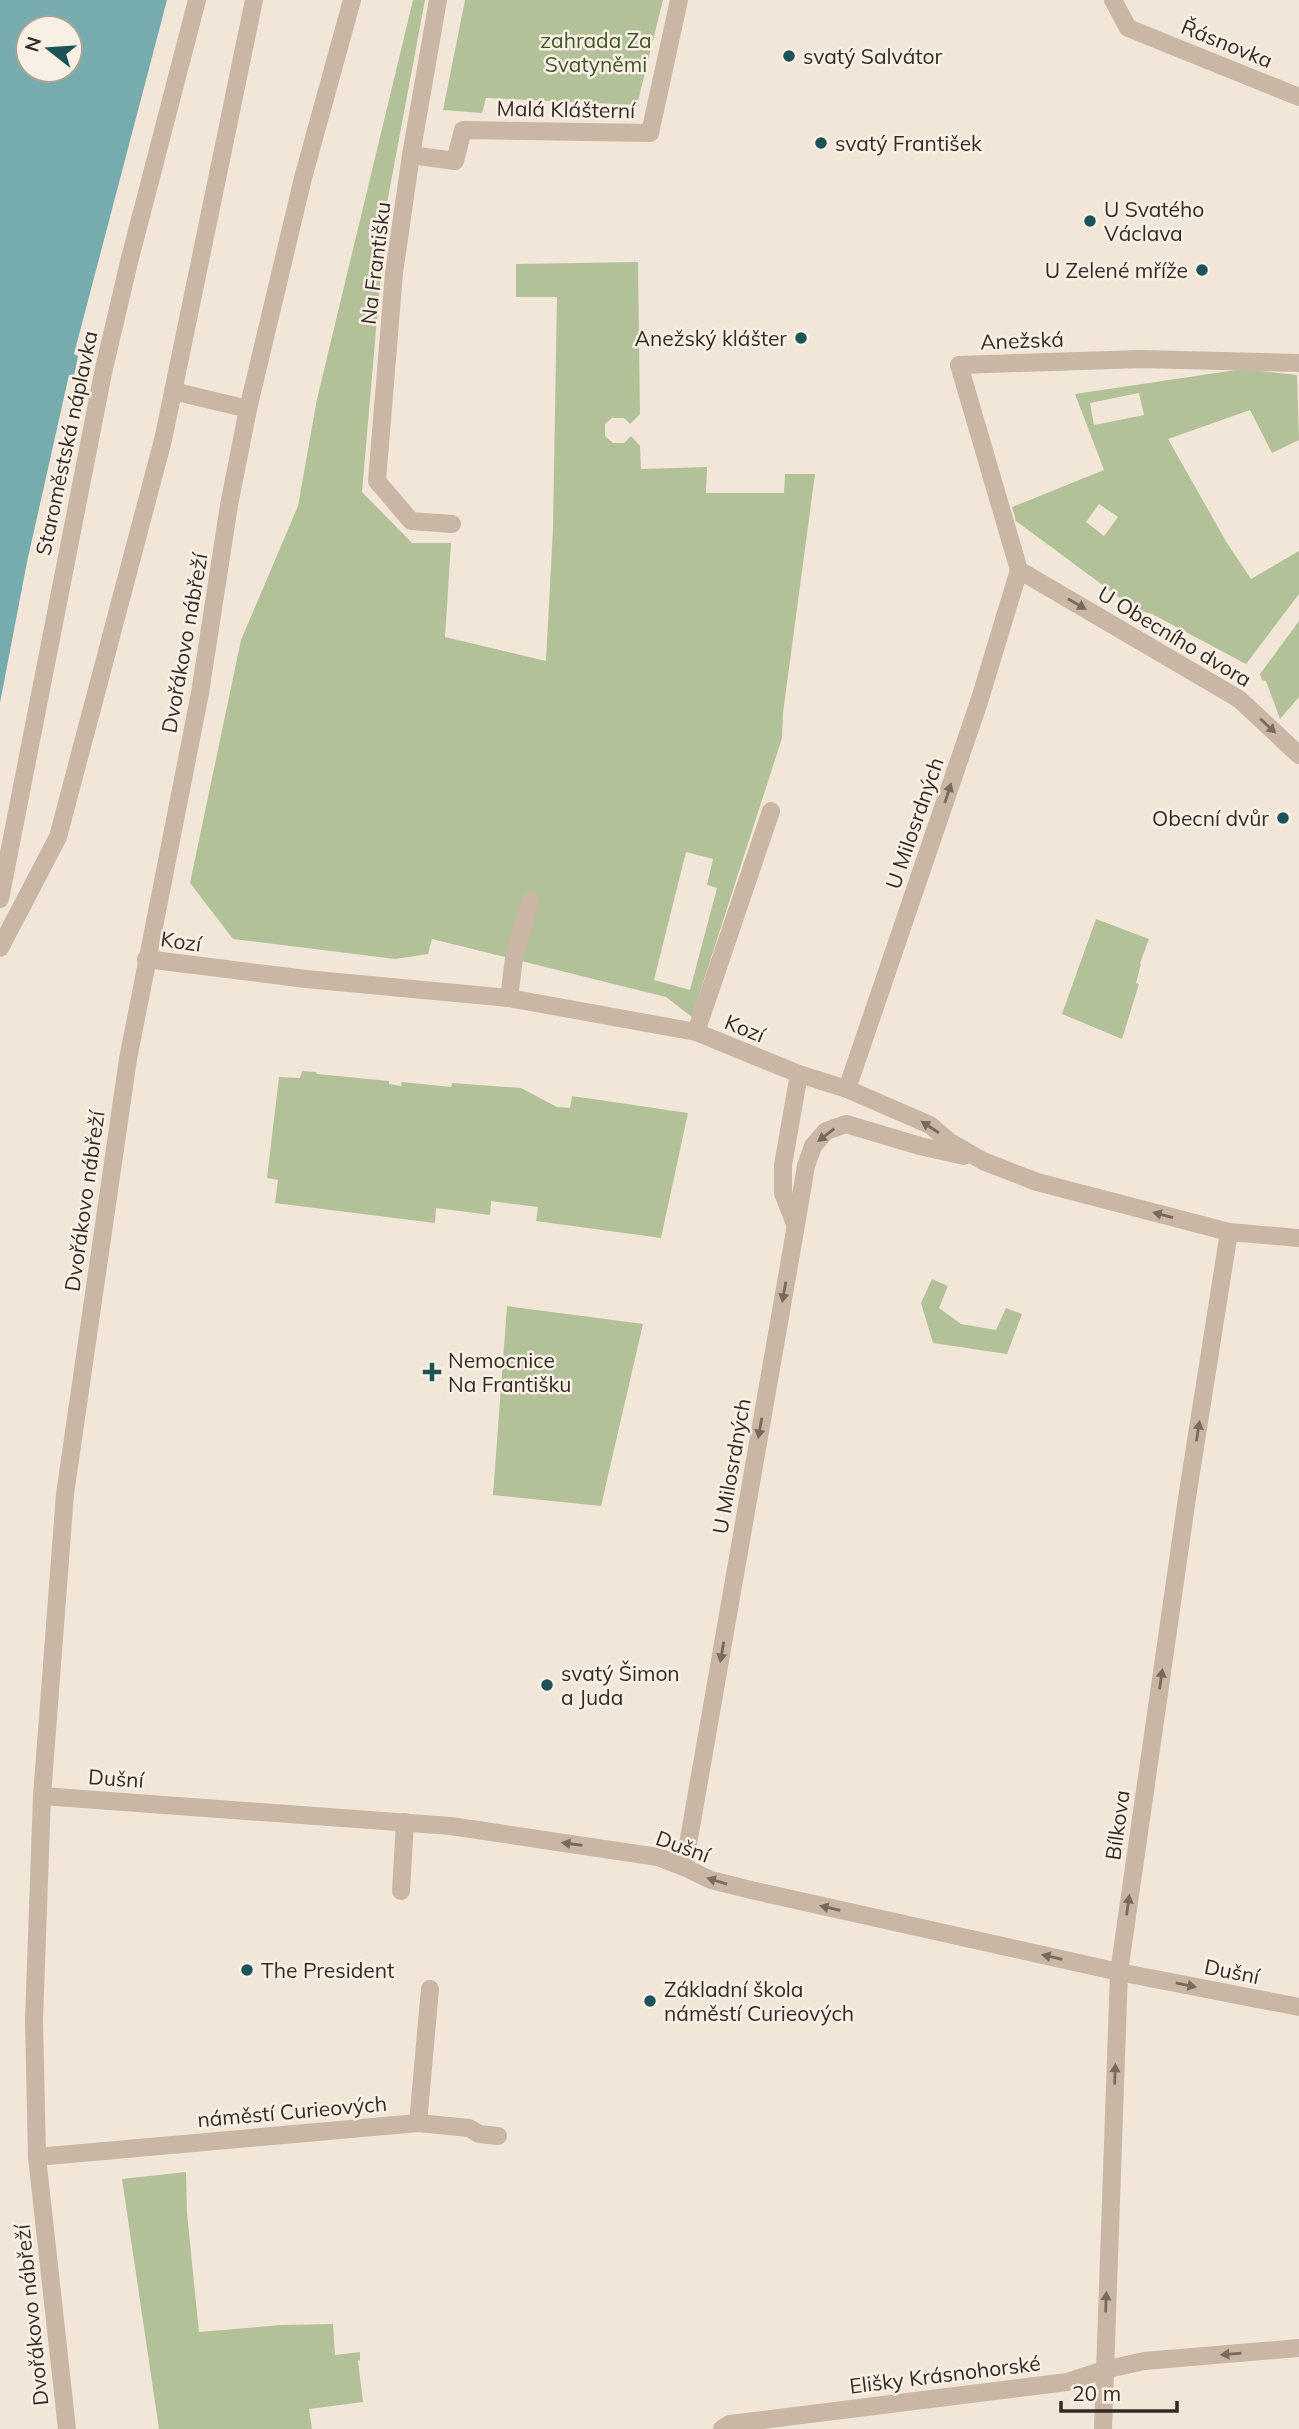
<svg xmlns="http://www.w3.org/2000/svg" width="1299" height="2429" font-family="Mulish,sans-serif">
	<rect width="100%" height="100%" fill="#f2e6d8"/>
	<g fill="#b3c198" fill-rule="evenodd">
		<path d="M413,0H425L387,203L362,492L412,543H451L445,637L546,661L553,528L557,297H516V264L638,262L640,414L630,424L624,418H612L605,424V436L613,443H624L631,436L640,446L641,469L707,467L706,493H784L785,474H815L783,713L782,738L692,1017L666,997L432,939L428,954L395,959L233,939L190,883L241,640L298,506L317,399ZM686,852L713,859L707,885L717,888L690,990L654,980Z"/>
		<polygon points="465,0 663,0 637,105 486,98 482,113 443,110"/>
		<path d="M1243,369L1297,375L1299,440L1272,453L1250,410L1168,439L1227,543L1251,579L1299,551V594L1246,664L1152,614L1135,609L1016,521L1012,507L1104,470L1075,394ZM1139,393L1144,415L1094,425L1090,403ZM1099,504L1118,517L1104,536L1086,522Z"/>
		<polygon points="1299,621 1299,697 1280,719 1266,681 1262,680 1260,674"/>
		<polygon points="1096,919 1149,939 1140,963 1141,964 1136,983 1139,984 1122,1039 1062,1014"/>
		<polygon points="302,1071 316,1072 317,1074 389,1081 389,1084 401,1086 402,1082 451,1087 452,1083 521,1088 557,1107 570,1108 572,1096 688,1113 661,1238 536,1221 538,1207 491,1201 490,1215 436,1208 435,1223 275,1203 278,1180 267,1178 279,1077 300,1078"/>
		<polygon points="932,1279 948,1286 939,1308 961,1324 996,1330 1006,1308 1022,1314 1007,1354 933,1343 921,1303"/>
		<polygon points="507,1306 643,1324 601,1506 493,1495"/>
		<polygon points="186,2172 187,2213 199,2332 281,2325 333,2324 335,2355 360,2352 360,2360 358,2361 363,2402 309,2409 312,2429 159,2429 122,2179"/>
	</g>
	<path fill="#77acaf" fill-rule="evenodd" d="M0,0H167L74,354L78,356L74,376L69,375L27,562L0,703ZM28,28H70V70H28Z"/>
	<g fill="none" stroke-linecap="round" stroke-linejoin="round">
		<g stroke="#cab6a4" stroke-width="18">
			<polyline points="438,0 411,155 394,273 377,481 411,521 452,524"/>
			<polyline points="1113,0 1128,28 1299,97"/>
			<polyline points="411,155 455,161 463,130 650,133 679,0"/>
			<polyline points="173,391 248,409"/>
			<polyline points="1019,570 959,365 1141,359 1299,363"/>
			<polyline points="1019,570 1239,699 1299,755"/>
			<polyline points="0,899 103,373 129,262 197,0"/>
			<polyline points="0,948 58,837 163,440 254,0"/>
			<polyline points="146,959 306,979 509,998 696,1032 799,1074 847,1089 930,1125 950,1142 983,1161 1037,1182 1229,1232 1299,1238"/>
			<polyline points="509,998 514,958 530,901"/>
			<polyline points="696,1032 771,811"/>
			<polyline points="847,1089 979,702 1019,570"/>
			<polyline points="795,1224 783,1193 783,1165 799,1074"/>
			<polyline points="42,1796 451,1826 658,1857 684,1867 711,1880 751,1890 1119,1972 1299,2007"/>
			<polyline points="684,1867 796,1225 806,1166 813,1146 826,1131 846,1124 920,1146 964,1156"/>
			<polyline points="401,1891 405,1822"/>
			<polyline points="418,2123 430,1989"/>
			<polyline points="37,2157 418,2123 469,2128 479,2134 498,2136"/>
			<polyline points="67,2429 37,2157 34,2020 42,1796 65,1494 128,1059 200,693 229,505 248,409 303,178 352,0"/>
			<polyline points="722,2429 730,2424 1067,2382 1104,2370 1144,2361 1299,2348"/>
			<polyline points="1103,2429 1119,1972 1187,1498 1229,1232"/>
		</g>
	</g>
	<defs><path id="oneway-solid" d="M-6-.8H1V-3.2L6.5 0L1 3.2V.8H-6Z" transform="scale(1.75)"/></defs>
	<g fill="#786a5f">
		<use href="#oneway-solid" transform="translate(1077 604) rotate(30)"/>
		<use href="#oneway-solid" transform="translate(1268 726) rotate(43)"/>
		<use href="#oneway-solid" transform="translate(948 793) rotate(-72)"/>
		<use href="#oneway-solid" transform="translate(930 1127) rotate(-147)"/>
		<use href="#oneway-solid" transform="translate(826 1135) rotate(142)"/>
		<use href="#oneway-solid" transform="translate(1163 1215) rotate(-165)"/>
		<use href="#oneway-solid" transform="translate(784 1292) rotate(100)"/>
		<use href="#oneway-solid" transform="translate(760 1428) rotate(100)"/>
		<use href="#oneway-solid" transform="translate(1198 1431) rotate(-81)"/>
		<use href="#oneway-solid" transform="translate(722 1652) rotate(100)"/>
		<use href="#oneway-solid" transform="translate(1161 1679) rotate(-82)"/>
		<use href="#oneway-solid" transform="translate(572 1844) rotate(-172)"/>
		<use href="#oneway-solid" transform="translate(717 1881) rotate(-163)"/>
		<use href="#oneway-solid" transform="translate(1128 1905) rotate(-82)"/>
		<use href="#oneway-solid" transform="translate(830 1908) rotate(-167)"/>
		<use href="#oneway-solid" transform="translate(1052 1957) rotate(-167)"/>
		<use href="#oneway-solid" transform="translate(1186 1985) rotate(11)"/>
		<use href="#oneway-solid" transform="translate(1115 2074) rotate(-88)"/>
		<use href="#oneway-solid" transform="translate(1106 2302) rotate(-88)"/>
		<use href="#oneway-solid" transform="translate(1231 2354) rotate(175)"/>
	</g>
	<g fill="#1b5357" stroke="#f9f0e5" stroke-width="2.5">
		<circle cx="789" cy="56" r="7"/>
		<circle cx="821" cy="143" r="7"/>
		<circle cx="1090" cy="221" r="7"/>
		<circle cx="1202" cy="270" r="7"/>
		<circle cx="801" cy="338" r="7"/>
		<circle cx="1283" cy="818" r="7"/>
		<path d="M428.5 1361.5h7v7h7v7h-7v7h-7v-7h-7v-7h7z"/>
		<circle cx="547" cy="1685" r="7"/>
		<circle cx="247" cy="1970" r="7"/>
		<circle cx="650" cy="2001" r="7"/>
	</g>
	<g text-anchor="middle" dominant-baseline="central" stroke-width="5" stroke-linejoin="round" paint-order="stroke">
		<g font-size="21" fill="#445429" stroke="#f9f0e5">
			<text x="596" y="40">zahrada Za<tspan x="596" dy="24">Svatyněmi</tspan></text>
		</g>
		<g font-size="21" fill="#352b26" stroke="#f9f0e5">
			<text transform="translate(1227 43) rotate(22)">Řásnovka</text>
			<text transform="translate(566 109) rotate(1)">Malá Klášterní</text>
			<text transform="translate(375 263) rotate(-83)">Na Františku</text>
			<text transform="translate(1022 340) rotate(-2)">Anežská</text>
			<text transform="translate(66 443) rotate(-78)">Staroměstská náplavka</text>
			<text transform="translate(1175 636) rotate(31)">U Obecního dvora</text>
			<text transform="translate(184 643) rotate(-80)">Dvořákovo nábřeží</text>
			<text transform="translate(914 823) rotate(-71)">U Milosrdných</text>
			<text transform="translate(181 941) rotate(8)">Kozí</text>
			<text transform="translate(745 1028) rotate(22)">Kozí</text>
			<text transform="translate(84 1201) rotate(-82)">Dvořákovo nábřeží</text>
			<text transform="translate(731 1466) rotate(-80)">U Milosrdných</text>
			<text transform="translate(116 1778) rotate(4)">Dušní</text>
			<text transform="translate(1117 1825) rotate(-82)">Bílkova</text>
			<text transform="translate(683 1846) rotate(20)">Dušní</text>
			<text transform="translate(1232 1971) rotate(11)">Dušní</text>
			<text transform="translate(292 2111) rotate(-5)">náměstí Curieových</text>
			<text transform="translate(31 2315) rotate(-96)">Dvořákovo nábřeží</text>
			<text transform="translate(945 2374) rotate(-7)">Elišky Krásnohorské</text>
		</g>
		<g font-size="21" fill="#352b26" stroke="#f9f0e5" text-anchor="start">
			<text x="803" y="56">svatý Salvátor</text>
			<text x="835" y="143">svatý František</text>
			<text x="1104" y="209">U Svatého<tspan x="1104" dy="24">Václava</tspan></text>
			<text x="1188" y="270" text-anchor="end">U Zelené mříže</text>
			<text x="787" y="338" text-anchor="end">Anežský klášter</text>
			<text x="1269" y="818" text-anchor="end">Obecní dvůr</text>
			<text x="448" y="1360">Nemocnice<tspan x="448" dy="24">Na Františku</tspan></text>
			<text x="561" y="1673">svatý Šimon<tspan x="561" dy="24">a Juda</tspan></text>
			<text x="261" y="1970">The President</text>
			<text x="664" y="1989">Základní škola<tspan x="664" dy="24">náměstí Curieových</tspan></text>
		</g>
	</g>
	<g transform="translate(49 49) rotate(287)"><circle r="33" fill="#f9f0e5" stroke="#aba199" stroke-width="2"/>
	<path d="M0-5L12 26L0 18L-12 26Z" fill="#1b5357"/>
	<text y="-10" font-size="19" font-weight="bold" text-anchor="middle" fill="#352b26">N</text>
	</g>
	<path d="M1061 2401v10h116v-10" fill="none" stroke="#352b26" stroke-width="3.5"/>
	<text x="1072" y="2401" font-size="21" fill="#352b26" stroke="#f9f0e5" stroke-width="5" paint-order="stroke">20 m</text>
</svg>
